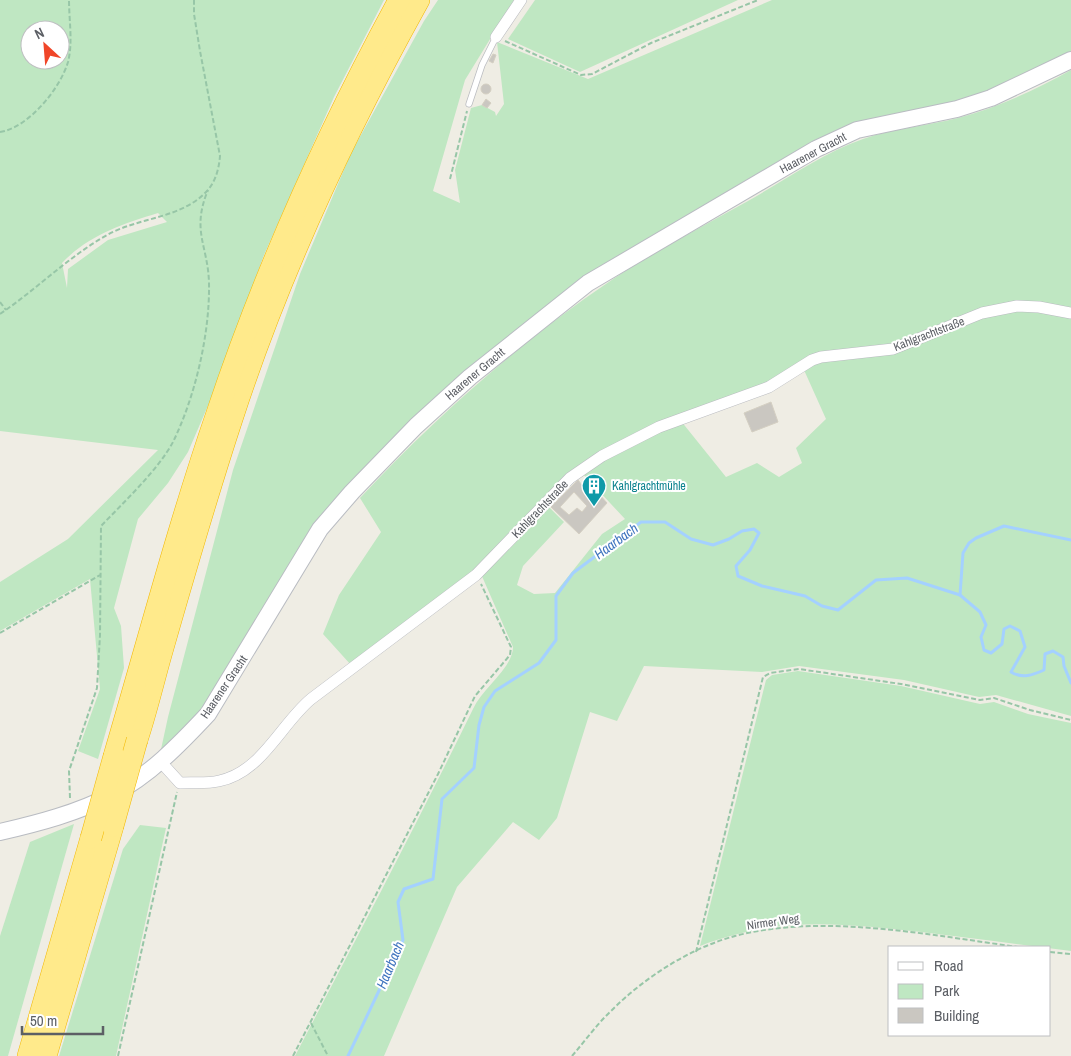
<svg xmlns="http://www.w3.org/2000/svg" width="1071" height="1056" font-family="'Archivo Narrow',sans-serif">
	<rect width="100%" height="100%" fill="#efede4"/>
	<g fill="#bfe7c2" fill-rule="evenodd">
		<path d="M0,0H384L334,97L264,255L210,401L188,452L168,483L138,519L114,608L121,626L124,668L98,759L78,751L100,689L90,579L0,631V582L68,539L158,450L0,431ZM30,30H60V60H30ZM158,213L167,222L108,240L68,269L67,288L62,263C89,235 122,224 158,213Z"/>
		<polygon points="438,0 514,0 465,80 433,191 460,203 455,170 471,108 482,105 495,112 496,116 504,104 497,42 588,79 772,0 1071,0 1071,53 1017,81 955,103 896,114 626,252 378,455 203,710 160,754 168,717 233,470 300,274 351,153 424,21"/>
		<polygon points="535,0 738,0 580,72 508,39"/>
		<path d="M1071,70V309L1016,304L892,346L845,352L600,454L474,572L351,665L323,634L339,595L381,532L360,498C440,412 531,332 630,268C668,244 709,223 748,201C785,180 823,153 863,139C894,128 927,126 958,118C999,107 1035,90 1071,70Z"/>
		<path d="M1017,309L1071,315V716L996,695L979,697L904,680L799,666L762,672L644,666L617,721L590,712L557,818L539,840L513,822L457,887L384,1056H295C355,941 416,826 473,709C482,688 513,668 513,647L481,574L547,505L564,522L523,566L517,585L534,594L555,593L602,534L625,519L582,473L604,458L681,421L726,477L757,463L779,477L802,463L796,448L826,419L804,370C818,360 831,362 847,358C904,342 959,321 1017,309Z"/>
		<path d="M798,671L901,686L980,704L994,702L1028,714L1071,723V951C1023,945 971,938 921,932C838,923 780,916 700,946L766,680L772,675Z"/>
		<polygon points="74,824 8,1056 0,1056 0,936 30,842"/>
		<polygon points="140,825 166,828 116,1056 59,1056 123,849"/>
	</g>
	<g fill="none" stroke-linecap="round" stroke-linejoin="round">
		<g stroke="#a4d1ff" stroke-width="3">
			<polyline points="960,595 963,553 969,543 976,538 1004,526 1071,540"/>
			<path d="M348,1056L403,940L398,902L404,889L433,879L442,799L474,768L479,725L484,707L495,691L539,663L556,640V596L573,573L641,522H665L691,539L713,545L729,539L742,531L754,529L759,533L750,550L736,566L738,576L762,586L805,596L822,606L838,610L876,580L907,578L960,595L980,612L986,625L981,637L984,650L991,653L1002,644L1004,629L1010,626L1020,631L1025,647L1011,672C1022,679 1033,675 1044,670L1045,654L1053,651L1063,657L1064,666L1071,683"/>
		</g>
	</g>
	<g fill="#cac7c1" stroke="#d4cfc2" fill-rule="evenodd">
		<polygon points="493,54 496,55 493,63 489,61"/>
		<circle cx="486" cy="89" r="5"/>
		<polygon points="486,99 491,103 487,108 482,105"/>
		<polygon points="771,402 778,422 752,432 744,413"/>
		<path d="M578,480L586,490L592,486L607,503L579,534L551,507ZM574,492L587,506L582,512L577,508L569,515L560,507Z"/>
	</g>
	<g fill="none" stroke-linecap="round" stroke-linejoin="round">
		<defs>
			<polyline id="lane" points="469,104 482,65 496,37"/>
			<g id="street">
				<polyline points="496,37 521,0"/>
				<path d="M160,761L180,783C192,782 206,784 219,781C262,772 280,725 311,699L476,575L570,478L602,456L659,427L769,387L812,360L821,357L893,349L982,313L1017,306L1039,307L1071,313"/>
			</g>
			<path id="secondary" d="M0,832C39,823 77,813 112,795C149,776 180,744 208,714L320,529L352,492L416,426L470,377L588,283L816,149L857,130L957,109L991,98L1071,60"/>
			<g id="highway">
				<path d="M137,740C147,710 154,679 163,648C185,571 207,495 232,419C279,274 345,133 419,0"/>
				<path d="M114,756C148,641 178,526 217,413C265,270 327,132 399,0"/>
				<polyline points="28,1056 91,838"/>
				<polyline points="46,1056 113,826"/>
			</g>
		</defs>
		<use href="#lane" stroke="#b9bbc0" stroke-width="7"/>
		<use href="#street" stroke="#b9bbc0" stroke-width="12"/>
		<use href="#secondary" stroke="#b9bcc2" stroke-width="18"/>
		<use href="#highway" stroke="#f3b800" stroke-width="22"/>
		<g stroke="#97c6a7" stroke-width="2" stroke-dasharray="5 2.5" stroke-linecap="butt">
			<polyline points="505,41 581,75 592,74 651,43 758,0"/>
			<path d="M0,132C28,128 60,89 68,62C73,43 69,20 69,0"/>
			<polyline points="450,179 467,111"/>
			<polyline points="0,302 6,310"/>
			<path d="M0,314C37,289 68,257 107,235C139,217 181,219 207,191C216,181 219,168 220,156L200,51L194,14V0"/>
			<polyline points="0,633 100,575"/>
			<path d="M70,798L69,771L97,688L100,635L101,526C123,503 158,470 173,442C195,397 210,334 209,283C208,245 191,231 208,190"/>
			<polyline points="696,952 763,677 770,673 799,669 901,684 980,700 994,698 1030,710 1071,720"/>
			<polyline points="1050,952 1071,954"/>
			<polyline points="311,1023 328,1056"/>
			<polyline points="118,1056 177,792"/>
			<polyline points="293,1056 438,774 475,696 510,655 511,647 481,584"/>
			<path d="M572,1056C585,1041 597,1024 612,1010C644,978 690,948 735,936C822,913 929,935 1018,947"/>
		</g>
		<use href="#lane" stroke="#fff" stroke-width="5.5"/>
		<use href="#street" stroke="#fff" stroke-width="11"/>
		<use href="#secondary" stroke="#fff" stroke-width="16"/>
		<use href="#highway" stroke="#ffea8b" stroke-width="21"/>
		<defs>
			<g id="highway-bridge">
				<polyline points="113,826 137,740"/>
				<polyline points="91,838 114,756"/>
			</g>
		</defs>
		<use href="#highway-bridge" stroke="#f3b800" stroke-width="22" stroke-linecap="butt"/>
		<use href="#highway-bridge" stroke="#ffea8b" stroke-width="21"/>
	</g>
	<defs>
		<symbol id="building-pin" viewBox="-11 -11 22 30"><path d="M0 17L-7.5 6A9.5 9.5 0 1 1 7.5 6Z" fill="#0f9aa8" stroke="#fff"/><path d="M-4-6H4V6H1V3H-1V6H-4ZM-2.5-4.3h1.7v1.8h-1.7ZM.8-4.3h1.7v1.8H.8ZM-2.5-1h1.7V.8h-1.7ZM.8-1h1.7V.8H.8Z" fill="#fff"/></symbol>
	</defs>
	<g fill-rule="evenodd">
		<use href="#building-pin" x="580" y="472" width="28" height="38"/>
	</g>
	<g text-anchor="middle" dominant-baseline="central" stroke-width="4" stroke-linejoin="round" paint-order="stroke">
		<g font-size="12" fill="#5c5f65" stroke="#fff">
			<text transform="translate(813 153) rotate(-28)">Haarener Gracht</text>
			<text transform="translate(929 334) rotate(-21)">Kahlgrachtstraße</text>
			<text transform="translate(475 374) rotate(-40)">Haarener Gracht</text>
			<text transform="translate(540 509) rotate(-46)">Kahlgrachtstraße</text>
			<text transform="translate(224 687) rotate(-56)">Haarener Gracht</text>
			<text transform="translate(773 922) rotate(-8)">Nirmer Weg</text>
		</g>
		<g font-size="12" fill="#0d838f" stroke="#fff" text-anchor="start">
			<text x="612" y="486">Kahlgrachtmühle</text>
		</g>
		<g font-size="14" font-style="italic" fill="#3f74bf" stroke="#fff">
			<text transform="translate(616 541) rotate(-36)">Haarbach</text>
			<text transform="translate(390 965) rotate(-67)">Haarbach</text>
		</g>
	</g>
	<rect x="888" y="946" width="162" height="90" fill="#ffffff" stroke="#bebfc1"/>
	<rect x="898" y="962" width="25" height="8" fill="#ffffff" stroke="#bebfc1"/>
	<text x="934" y="971" font-size="15" fill="#5c5f65">Road</text>
	<rect x="898" y="984" width="25" height="15" fill="#bfe7c2" stroke="#bebfc1"/>
	<text x="934" y="996" font-size="15" fill="#5c5f65">Park</text>
	<rect x="898" y="1008" width="25" height="15" fill="#cac7c1" stroke="#bebfc1"/>
	<text x="934" y="1021" font-size="15" fill="#5c5f65">Building</text>
	<g transform="translate(45 45) rotate(334)"><circle r="24" fill="#ffffff" stroke="#bebfc1"/>
	<path d="M0-4L9 19L0 12L-9 19Z" fill="#f04629"/>
	<text y="-8" font-size="14" font-weight="bold" text-anchor="middle" fill="#5c5f65">N</text>
	</g>
	<path d="M22 1026v8h81v-8" fill="none" stroke="#5c5f65" stroke-width="2.5"/>
	<text x="30" y="1026" font-size="15" fill="#5c5f65" stroke="#ffffff" stroke-width="4" paint-order="stroke">50 m</text>
</svg>
